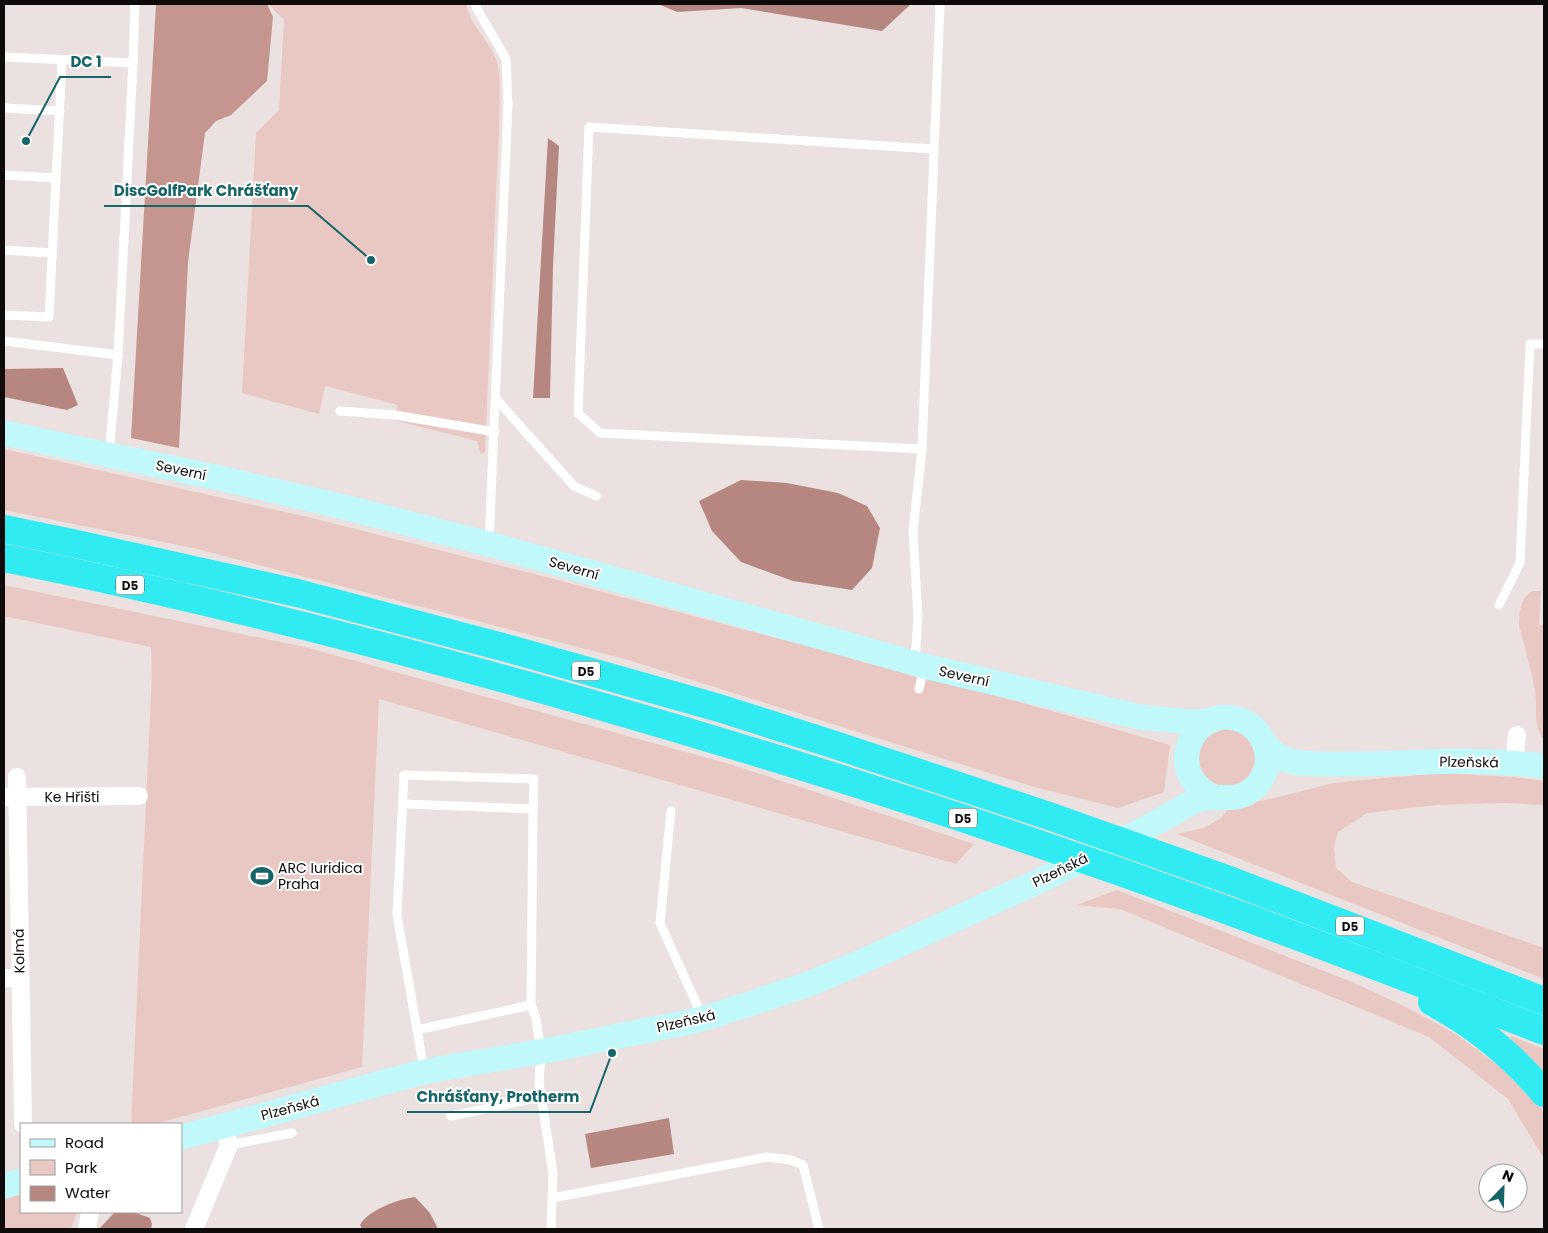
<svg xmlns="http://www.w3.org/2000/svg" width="1548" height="1233" font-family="Poppins,sans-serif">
	<rect width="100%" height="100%" fill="#ebe1e0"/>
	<g fill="#e9c8c3">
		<path d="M268,4H466C471,27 488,39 496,59C501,72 499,88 500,102L485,452L481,454L477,441L393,420L398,405L325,386L319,414L242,393L256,133L279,110L284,20Z"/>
		<polygon points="4,449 312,518 546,577 1045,709 1170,745 1164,792 1118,808 1034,787 628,660 193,548 4,510"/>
		<polygon points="4,585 305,647 733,765 974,844 956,864 379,699 362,1067 155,1124 131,1124 152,674 151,647 4,616"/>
		<path d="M1533,591H1541L1539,625H1544V740C1532,726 1538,708 1535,691C1531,669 1525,647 1519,626C1519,614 1520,596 1533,591Z"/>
		<polygon points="1222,728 1240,731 1252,743 1257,759 1246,782 1222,789 1201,775 1197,750 1207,735"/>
		<polygon points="1437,773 1514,777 1544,781 1544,805 1503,803 1436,805 1367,813 1338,832 1334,847 1336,868 1352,882 1544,948 1544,979 1177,834 1204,828 1221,818 1230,807 1279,797 1333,783"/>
		<polygon points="1117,890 1352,982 1406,1007 1457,1035 1499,1066 1541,1108 1544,1112 1544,1159 1508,1099 1429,1037 1120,909 1077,905"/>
		<polygon points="1511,1036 1544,1049 1544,1075 1509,1040"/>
		<polygon points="21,1194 21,1212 77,1212 71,1229 4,1229 4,1200"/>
	</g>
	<polygon fill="#c5968f" points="156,4 267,4 273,17 267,81 231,115 216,121 205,133 188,262 179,448 131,438"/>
	<g fill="#b58780">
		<polygon points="658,4 911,4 882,31 741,8 677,12"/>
		<polygon points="548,138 559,146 553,266 550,398 533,398"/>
		<polygon points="63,368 78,405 67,410 4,397 4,369"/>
		<polygon points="741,480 787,483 838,493 867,506 880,528 872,568 852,590 793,581 741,562 712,531 699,501"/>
		<polygon points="669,1118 674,1154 591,1168 585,1134"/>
		<path d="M415,1197L430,1213L438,1229H362L360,1225C368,1210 399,1199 415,1197Z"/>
		<polygon points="115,1212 133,1212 150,1218 152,1224 151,1229 99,1229"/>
	</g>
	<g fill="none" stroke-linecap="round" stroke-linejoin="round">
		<g stroke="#fff" stroke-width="9">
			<polyline points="476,4 476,7 506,59 508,103 489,543"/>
			<polyline points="4,57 133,63 118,355 109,454"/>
			<polyline points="133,63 135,4"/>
			<polyline points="4,108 60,111"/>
			<polyline points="4,175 56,178"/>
			<polyline points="4,250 52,253"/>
			<polyline points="4,315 49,317 62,60"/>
			<polyline points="4,341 118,355"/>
			<polyline points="496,399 574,486 596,496"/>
			<polyline points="340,411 395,415 495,432"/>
			<polyline points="922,449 600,433 578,413 589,127 933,149"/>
			<polyline points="1499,605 1520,563 1530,344 1544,344"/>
			<polyline points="915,661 918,617 913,532 922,449 940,4"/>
			<polyline points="919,689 924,667"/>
			<polyline points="403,804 533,809 531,1005 536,1019 541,1052 539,1083 553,1173 551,1229"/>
			<polyline points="671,811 660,923 702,1016"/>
			<polyline points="417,1030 531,1005"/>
			<polyline points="424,1070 397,915 404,775 534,779 533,809"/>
			<polyline points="451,1116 541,1097"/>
			<polyline points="229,1145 292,1133"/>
			<polyline points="552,1198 767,1157 791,1160 803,1165 819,1229"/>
		</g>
		<g stroke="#fff" stroke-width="18">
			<polyline points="1514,763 1517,735"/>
			<polyline points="17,777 23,1124"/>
			<polyline points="4,797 139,796"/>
			<polyline points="4,978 20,978"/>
			<polyline points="87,1229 90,1212"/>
			<polyline points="194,1229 229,1145 224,1126"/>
		</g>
		<g stroke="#c1f9fb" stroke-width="25">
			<polyline points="4,433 224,479 344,507 489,544 924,666 1140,717 1191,722 1211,721"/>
			<path d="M1266,745C1272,752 1278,758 1287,760C1304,765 1323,764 1341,764C1370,764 1400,763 1429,762C1467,760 1506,762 1544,766"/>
			<path d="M181,1137C236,1123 291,1108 345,1093C372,1086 398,1078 424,1072C462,1064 500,1059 538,1052C572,1046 605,1039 638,1032C660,1028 683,1024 705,1018C720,1014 735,1008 750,1004C771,996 793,990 814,982C881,955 947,922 1013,893C1062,871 1111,846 1159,821C1171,815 1182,807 1195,801C1215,792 1234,805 1253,789C1278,768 1268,728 1238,719C1188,705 1163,779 1217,798"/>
			<polyline points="4,1186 21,1181"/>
		</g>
		<g stroke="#30ecf2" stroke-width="28">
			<polyline points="4,529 72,543 297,593 510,649 719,708 832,744 1049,816 1232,881 1544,1001"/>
			<path d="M4,558C200,597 394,647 586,702C799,763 1010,831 1218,907C1328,947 1436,989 1544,1031"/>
			<path d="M1432,1002C1475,1025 1513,1056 1544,1093"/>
		</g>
	</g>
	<defs>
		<symbol id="stadium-bare" viewBox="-9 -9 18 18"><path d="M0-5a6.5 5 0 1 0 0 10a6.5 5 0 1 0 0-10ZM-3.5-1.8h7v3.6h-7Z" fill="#156467" stroke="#fff" stroke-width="2.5" paint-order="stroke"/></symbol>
	</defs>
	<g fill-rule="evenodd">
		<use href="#stadium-bare" x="246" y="860" width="32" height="32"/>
	</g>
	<g text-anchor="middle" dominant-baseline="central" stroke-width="4" stroke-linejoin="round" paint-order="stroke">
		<g fill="#fff" stroke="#565454" stroke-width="1">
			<rect x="116" y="575.5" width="28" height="19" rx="4"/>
			<rect x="572" y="661.5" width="28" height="19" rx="4"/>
			<rect x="949" y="808.5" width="28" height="19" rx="4"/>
			<rect x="1336" y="916.5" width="28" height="19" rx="4"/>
		</g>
		<g font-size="12" font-weight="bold" fill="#0e0b0a">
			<text x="130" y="585">D5</text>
			<text x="586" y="671">D5</text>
			<text x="963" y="818">D5</text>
			<text x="1350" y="926">D5</text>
		</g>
		<g font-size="14" fill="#0e0b0a" stroke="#fff">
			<text transform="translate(181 470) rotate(12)">Severní</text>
			<text transform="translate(574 568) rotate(16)">Severní</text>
			<text transform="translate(964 676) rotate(13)">Severní</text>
			<text transform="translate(1469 762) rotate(1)">Plzeňská</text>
			<text x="72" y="797">Ke Hřišti</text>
			<text transform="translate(1060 870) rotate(-26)">Plzeňská</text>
			<text transform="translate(19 951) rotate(-91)">Kolmá</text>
			<text transform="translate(686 1021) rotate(-13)">Plzeňská</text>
			<text transform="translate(290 1108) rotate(-15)">Plzeňská</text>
		</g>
		<g font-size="14" fill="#0e0b0a" stroke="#fff" text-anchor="start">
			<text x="278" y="868">ARC Iuridica<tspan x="278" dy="16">Praha</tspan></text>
		</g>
	</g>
	<path fill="none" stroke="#156467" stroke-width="2" d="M26 141L60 77H111M371 260L308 206H104M612 1053L590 1112H407"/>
	<g fill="#156467" stroke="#fff" stroke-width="2">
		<circle cx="26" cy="141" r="5"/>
		<circle cx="371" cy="260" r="5"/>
		<circle cx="612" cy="1053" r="5"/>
	</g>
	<g font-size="15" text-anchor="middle" font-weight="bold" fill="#156467" stroke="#fff" stroke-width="4" stroke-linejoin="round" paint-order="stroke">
		<text x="86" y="67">DC 1</text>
		<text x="206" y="196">DiscGolfPark Chrášťany</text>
		<text x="498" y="1102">Chrášťany, Protherm</text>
	</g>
	<rect width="1548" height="1233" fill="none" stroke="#0e0b0a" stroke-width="10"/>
	<rect x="20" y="1123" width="162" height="90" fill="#ffffff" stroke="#9f9d9d"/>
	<rect x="30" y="1139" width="25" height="8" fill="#c1f9fb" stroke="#9f9d9d"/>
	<text x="65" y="1148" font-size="15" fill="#0e0b0a">Road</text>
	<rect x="30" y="1160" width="25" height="15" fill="#e9c8c3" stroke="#9f9d9d"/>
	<text x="65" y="1173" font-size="15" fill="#0e0b0a">Park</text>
	<rect x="30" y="1186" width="25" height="15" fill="#b58780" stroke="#9f9d9d"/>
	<text x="65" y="1198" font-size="15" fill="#0e0b0a">Water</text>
	<g transform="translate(1503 1188) rotate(23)"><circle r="24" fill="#ffffff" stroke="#9f9d9d"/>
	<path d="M0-4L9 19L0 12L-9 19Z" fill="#156467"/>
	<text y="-8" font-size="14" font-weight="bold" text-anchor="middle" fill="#0e0b0a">N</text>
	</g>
</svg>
